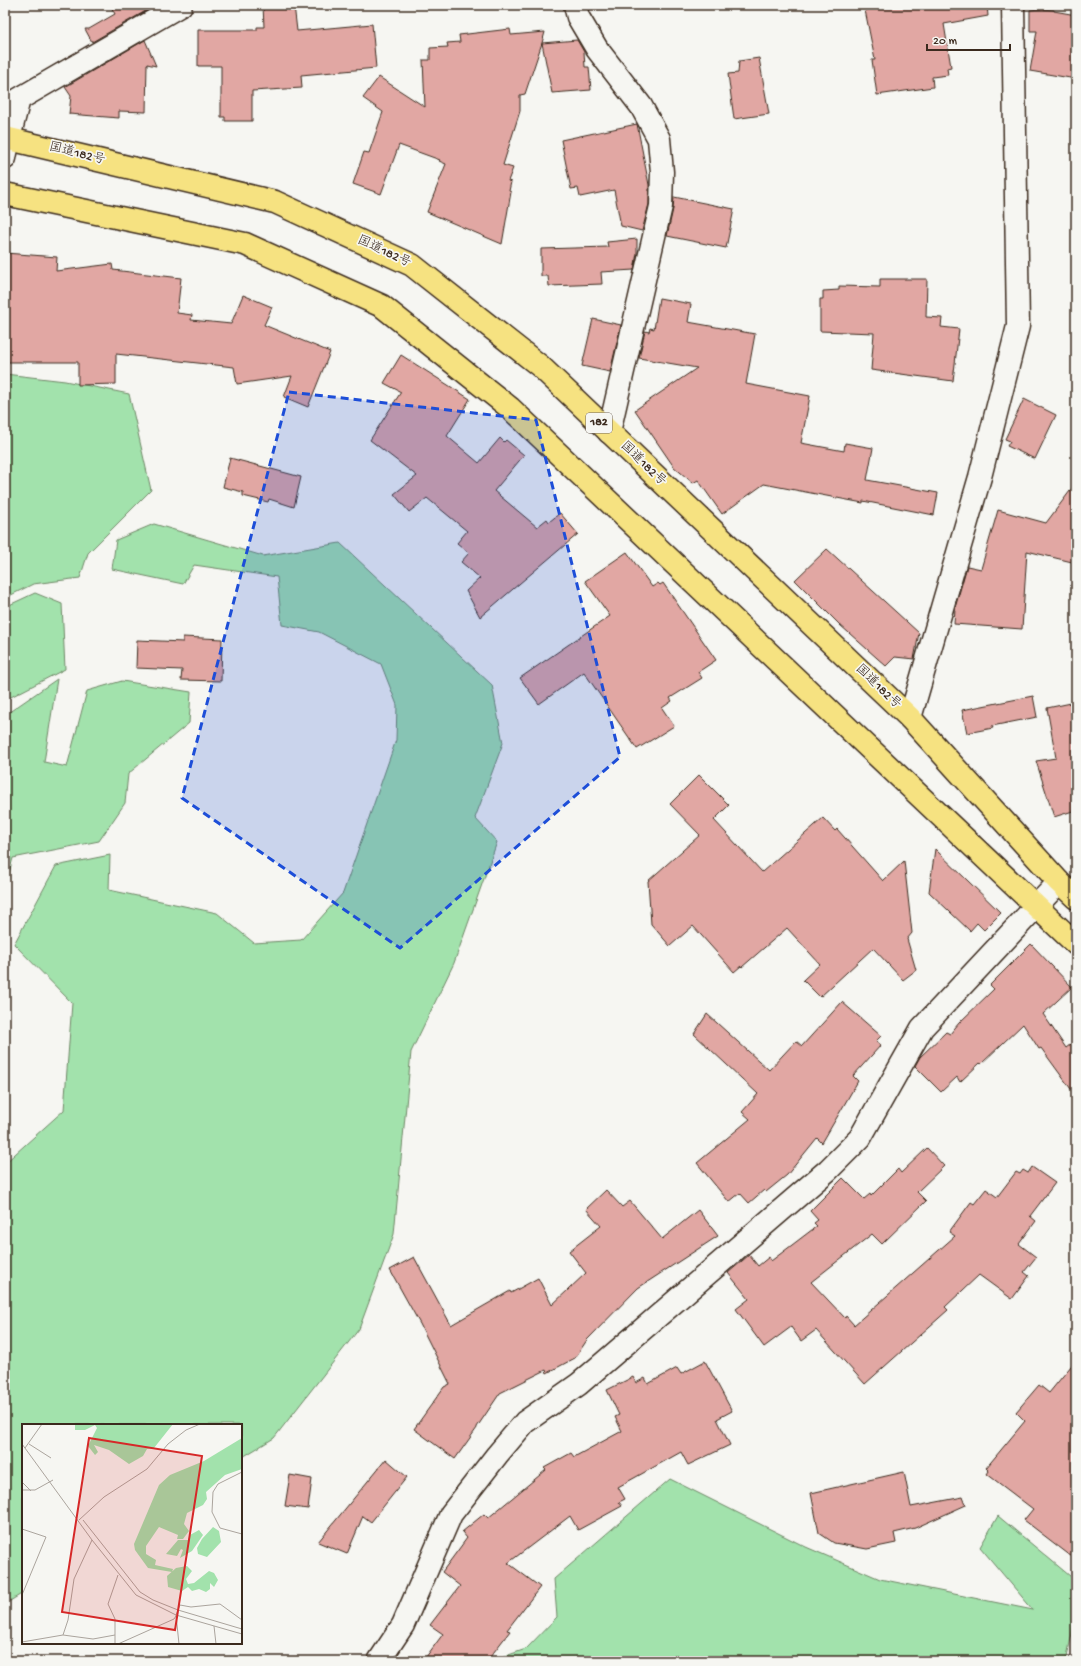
<svg xmlns="http://www.w3.org/2000/svg" width="1081" height="1666" font-family="'Gochi Hand','Klee One',sans-serif">
	<rect width="100%" height="100%" fill="#f6f6f2"/>
	<filter id="ink" filterUnits="userSpaceOnUse"><feTurbulence type="fractalNoise" baseFrequency=".025" numOctaves="2"/><feDisplacementMap in="SourceGraphic" scale="8" xChannelSelector="R" yChannelSelector="G"/><feConvolveMatrix kernelMatrix="1 2 1 2 8 2 1 2 1" color-interpolation-filters="sRGB"/></filter>
	<g filter="url(#ink)">
		<g fill="#a2e2ac" stroke="#6e8665">
			<polygon points="5,374 65,381 129,394 151,490 88,553 80,578 33,584 5,598"/>
			<polygon points="154,524 263,556 340,543 492,685 503,743 475,818 497,842 454,963 411,1052 394,1234 359,1329 274,1438 241,1458 241,1425 23,1425 23,1593 5,1604 5,1163 64,1110 72,1003 14,944 56,866 110,855 109,890 217,913 254,943 301,940 343,893 396,740 397,705 381,664 319,632 282,625 277,577 194,565 183,584 112,569 116,540"/>
			<polygon points="35,593 62,604 65,669 5,700 5,607"/>
			<polygon points="57,679 44,762 67,767 87,691 122,681 191,692 189,723 128,774 125,803 99,841 13,858 5,888 5,715"/>
			<polygon points="670,1479 806,1547 880,1579 1033,1610 980,1547 998,1516 1076,1581 1076,1615 1066,1661 491,1661 526,1649 557,1617 554,1579"/>
		</g>
		<g fill="#e1a7a3" stroke="#3b2a1e">
			<polygon points="110,5 156,5 92,42 85,29 89,29 115,14"/>
			<polygon points="263,5 294,5 297,31 372,24 376,68 301,75 302,88 252,91 252,121 225,121 225,117 221,117 221,66 198,66 198,30 257,30 257,27 264,27"/>
			<polygon points="864,5 987,5 988,16 944,24 951,67 947,68 948,75 932,77 933,87 877,95 872,60 875,60"/>
			<polygon points="1040,9 1054,10 1054,11 1076,15 1076,79 1030,71 1037,31 1030,31 1030,10"/>
			<polygon points="510,29 511,35 545,32 542,43 577,40 584,52 585,67 589,67 591,90 552,93 542,43 525,94 520,95 520,111 503,165 513,168 508,181 511,182 509,191 511,192 502,244 427,212 446,164 439,161 440,160 399,145 381,194 353,184 364,152 369,153 383,112 363,98 379,77 425,107 423,60 430,60 430,48 448,47 447,43 460,42 459,35"/>
			<polygon points="145,40 156,66 147,64 146,112 119,111 119,118 69,114 71,96 65,87"/>
			<polygon points="759,58 769,114 734,119 728,74 738,73 739,61"/>
			<polygon points="637,124 649,185 649,204 642,231 621,226 614,190 580,197 578,188 571,189 561,140"/>
			<polygon points="674,197 734,209 726,248 667,236 673,209"/>
			<polygon points="637,239 637,253 634,270 601,272 602,284 549,286 548,276 541,276 541,249 608,247 607,242"/>
			<polygon points="5,253 57,257 56,271 112,264 113,270 181,278 177,313 192,315 191,320 231,324 243,295 272,307 264,325 330,352 308,407 284,397 292,376 237,384 234,367 116,354 116,384 78,385 78,362 5,362"/>
			<polygon points="880,279 927,279 926,317 942,318 941,327 959,329 953,381 871,370 874,333 820,331 820,299 823,299 823,291 839,290 839,286 880,287"/>
			<polygon points="659,298 691,304 688,322 755,334 746,384 810,396 801,443 844,451 845,443 873,448 867,480 938,493 934,515 863,501 863,503 764,484 722,514 698,480 693,483 674,467 635,410 697,368 639,358 645,331 649,332 650,328 654,329"/>
			<polygon points="593,319 621,325 610,372 582,366"/>
			<polygon points="401,355 470,399 447,436 479,463 500,438 504,442 506,440 524,455 494,491 537,527 547,519 549,522 560,513 578,534 480,617 466,591 480,578 461,562 469,553 457,543 467,531 427,498 409,512 394,494 417,476 370,440 401,392 384,383"/>
			<polygon points="1024,399 1056,415 1035,459 1007,446 1010,441 1005,439"/>
			<polygon points="230,458 301,477 294,507 269,499 268,502 243,496 243,492 223,487"/>
			<polygon points="1076,483 1076,563 1027,551 1022,629 954,624 955,608 967,566 981,569 998,510 1046,523"/>
			<polygon points="827,549 919,633 914,659 895,657 886,666 840,625 795,580"/>
			<polygon points="627,552 652,587 658,583 660,585 663,583 716,660 698,672 702,678 670,698 672,701 662,708 674,726 637,749 584,672 539,704 520,678 610,616 585,581"/>
			<polygon points="183,637 222,639 221,681 181,680 182,670 136,668 137,640 183,642"/>
			<polygon points="1033,696 1037,717 992,726 993,728 967,733 962,710"/>
			<polygon points="1076,702 1076,810 1054,817 1036,761 1056,758 1047,708"/>
			<polygon points="699,775 729,805 714,820 762,872 823,818 835,831 837,829 883,881 904,861 912,933 907,939 916,970 903,980 873,948 820,997 803,980 820,964 787,928 742,967 741,966 734,972 693,926 670,946 651,924 648,881 700,835 670,804"/>
			<polygon points="935,849 1001,913 984,930 977,923 970,931 929,892"/>
			<polygon points="1031,944 1072,987 1043,1014 1066,1048 1076,1040 1076,1096 1041,1048 1039,1049 1023,1024 981,1064 980,1063 960,1082 957,1077 941,1092 915,1066 920,1057 946,1032 950,1034 959,1023 994,989 990,985"/>
			<polygon points="842,1002 881,1036 876,1041 881,1045 853,1076 858,1081 822,1143 817,1138 787,1175 766,1192 764,1190 749,1203 740,1193 729,1202 697,1163 750,1119 742,1112 758,1094 694,1034 707,1014 769,1070 796,1041 802,1046"/>
			<polygon points="927,1148 944,1166 917,1192 926,1201 882,1244 872,1234 811,1282 845,1318 846,1316 854,1325 955,1236 949,1232 971,1202 974,1204 986,1189 997,1197 1016,1172 1020,1174 1023,1170 1028,1173 1032,1167 1055,1183 1030,1216 1036,1221 1019,1244 1036,1257 1024,1272 1029,1276 1012,1299 979,1275 945,1307 948,1310 865,1384 816,1330 801,1341 791,1327 764,1347 736,1309 749,1299 728,1273 749,1255 758,1266 769,1257 771,1261 817,1226 814,1223 818,1220 810,1211 843,1178 864,1199 870,1194 871,1196 898,1169 901,1173"/>
			<polygon points="606,1190 622,1207 630,1201 662,1239 698,1210 718,1236 638,1288 587,1340 575,1358 547,1373 546,1370 500,1393 477,1427 477,1428 455,1459 414,1429 444,1387 450,1384 420,1324 390,1270 414,1257 451,1325 510,1291 511,1293 538,1278 552,1305 586,1273 569,1251 601,1226 586,1209"/>
			<polygon points="1076,1360 1076,1560 1024,1520 1033,1509 987,1474 989,1471 986,1468 1025,1421 1016,1412 1039,1385 1049,1393"/>
			<polygon points="705,1361 732,1411 717,1419 730,1445 688,1465 681,1452 618,1487 625,1499 619,1502 622,1506 578,1530 570,1516 508,1563 540,1587 507,1630 510,1631 487,1661 423,1661 443,1634 430,1625 460,1586 442,1572 467,1538 462,1532 484,1514 488,1518 546,1470 544,1468 571,1453 574,1457 622,1431 615,1417 619,1415 607,1390 633,1377 636,1383 645,1378 648,1384 677,1368 681,1374"/>
			<polygon points="386,1459 407,1477 371,1522 363,1516 347,1554 318,1542"/>
			<polygon points="904,1472 911,1507 963,1497 966,1505 915,1528 894,1533 896,1543 867,1549 834,1543 819,1533 811,1493"/>
			<polygon points="290,1475 312,1479 308,1509 285,1506"/>
		</g>
		<g fill="none" stroke-linecap="round" stroke-linejoin="round">
			<defs>
				<g id="street">
					<polyline points="575,5 578,17 597,49 641,106 659,139 662,172 661,206 609,432"/>
					<polyline points="9,138 19,99 181,5"/>
					<polyline points="5,158 9,138 7,123"/>
					<polyline points="910,718 980,477 1018,326 1013,5"/>
					<polyline points="379,1661 403,1625 451,1514 497,1455 525,1422 579,1384 828,1170 860,1138 922,1028 1059,882"/>
				</g>
				<g id="highway">
					<polyline points="5,138 275,202 412,265 540,366 910,718 1059,882 1076,898"/>
					<polyline points="5,194 245,244 382,306 510,408 1076,944"/>
				</g>
			</defs>
			<use href="#street" stroke="#3b2a1e" stroke-width="25"/>
			<use href="#highway" stroke="#3b2a1e" stroke-width="25"/>
			<use href="#street" stroke="#f6f6f2" stroke-width="22"/>
			<use href="#highway" stroke="#f6e281" stroke-width="22"/>
		</g>
	</g>
	<path fill="#1d4ed8" fill-opacity="0.2" stroke="#1d4ed8" stroke-width="3" stroke-dasharray="8 5" stroke-linejoin="round" d="M289,392L536,420L620,757L400,948L182,798Z"/>
	<g text-anchor="middle" dominant-baseline="central" stroke-width="3.5" stroke-linejoin="round" paint-order="stroke">
		<rect fill="#f6f6f2" stroke="#73675e" stroke-width="1" x="586" y="413" width="26" height="20" rx="3"/>
		<g font-size="12" font-weight="bold" fill="#3b2a1e">
			<text x="599" y="423">182</text>
		</g>
		<g font-size="13" fill="#3b2a1e" stroke="#f6f6f2">
			<text transform="translate(77 154) rotate(14)">国道182号</text>
			<text transform="translate(384 252) rotate(25)">国道182号</text>
			<text transform="translate(643 464) rotate(44)">国道182号</text>
			<text transform="translate(878 687) rotate(44)">国道182号</text>
		</g>
	</g>
	<g transform="translate(22 1424)">
		<rect width="220" height="220" fill="#f6f6f2"/>
		<path d="M53,0H151L132,24L125,25L121,32L107,40L87,26L72,21L76,28L73,31L66,22L75,4L73,1L63,6H53ZM220,14V45L203,51L184,68L185,75L181,81L165,89L162,100L167,107L161,115H155L156,111L137,103L124,122V130L134,136L133,141L151,145L150,148L126,144L113,126L112,120L137,61L148,51L182,37ZM191,103L197,107L199,118L185,133L176,130L175,124L180,115ZM177,106L181,111L170,127L158,134L161,126L159,125L155,132L144,130L156,116H166L168,111ZM165,142L170,147L164,155L166,160L172,159L187,147L192,149L196,156L192,163L188,159V165L184,168L177,165L170,167L166,163L160,167L146,163L145,152L154,144Z" fill="#a2e2ac"/>
		<path fill="none" stroke="#aba49d" stroke-width="1" d="M0,20L70,116L114,171L154,191L220,210M7,20L29,34M3,24L20,0M220,48L196,60L191,68L190,88L198,104L220,110M0,58L9,67M0,66H13L31,56M57,96L82,73L125,45L146,20L164,6L178,0M61,96L118,168L131,176L156,186L220,205M0,105L24,113L0,171M192,202L194,220M41,211L46,196L52,155L70,116M0,218L41,211L71,215L93,211M93,220V195L86,180L96,151M96,220L152,195L154,192M157,220L154,191L158,181L169,183L198,180L220,196"/>
		<path fill="#d62828" fill-opacity="0.15" stroke="#d62828" stroke-width="2" d="M67,14L180,32L153,206L40,188Z"/>
		<rect width="220" height="220" fill="none" stroke="#3b2a1e" stroke-width="2"/>
	</g>
	<rect width="1081" height="1666" fill="none" stroke="#f6f6f2" stroke-width="20"/>
	<rect x="10" y="10" width="1061" height="1646" fill="none" stroke="#3b2a1e" stroke-width="1.5" filter="url(#ink)"/>
	<path d="M927 44v6h83v-6" fill="none" stroke="#3b2a1e" stroke-width="2"/>
	<text x="933" y="44" font-size="12" fill="#3b2a1e" stroke="#f6f6f2" stroke-width="3" paint-order="stroke">20 m</text>
</svg>
